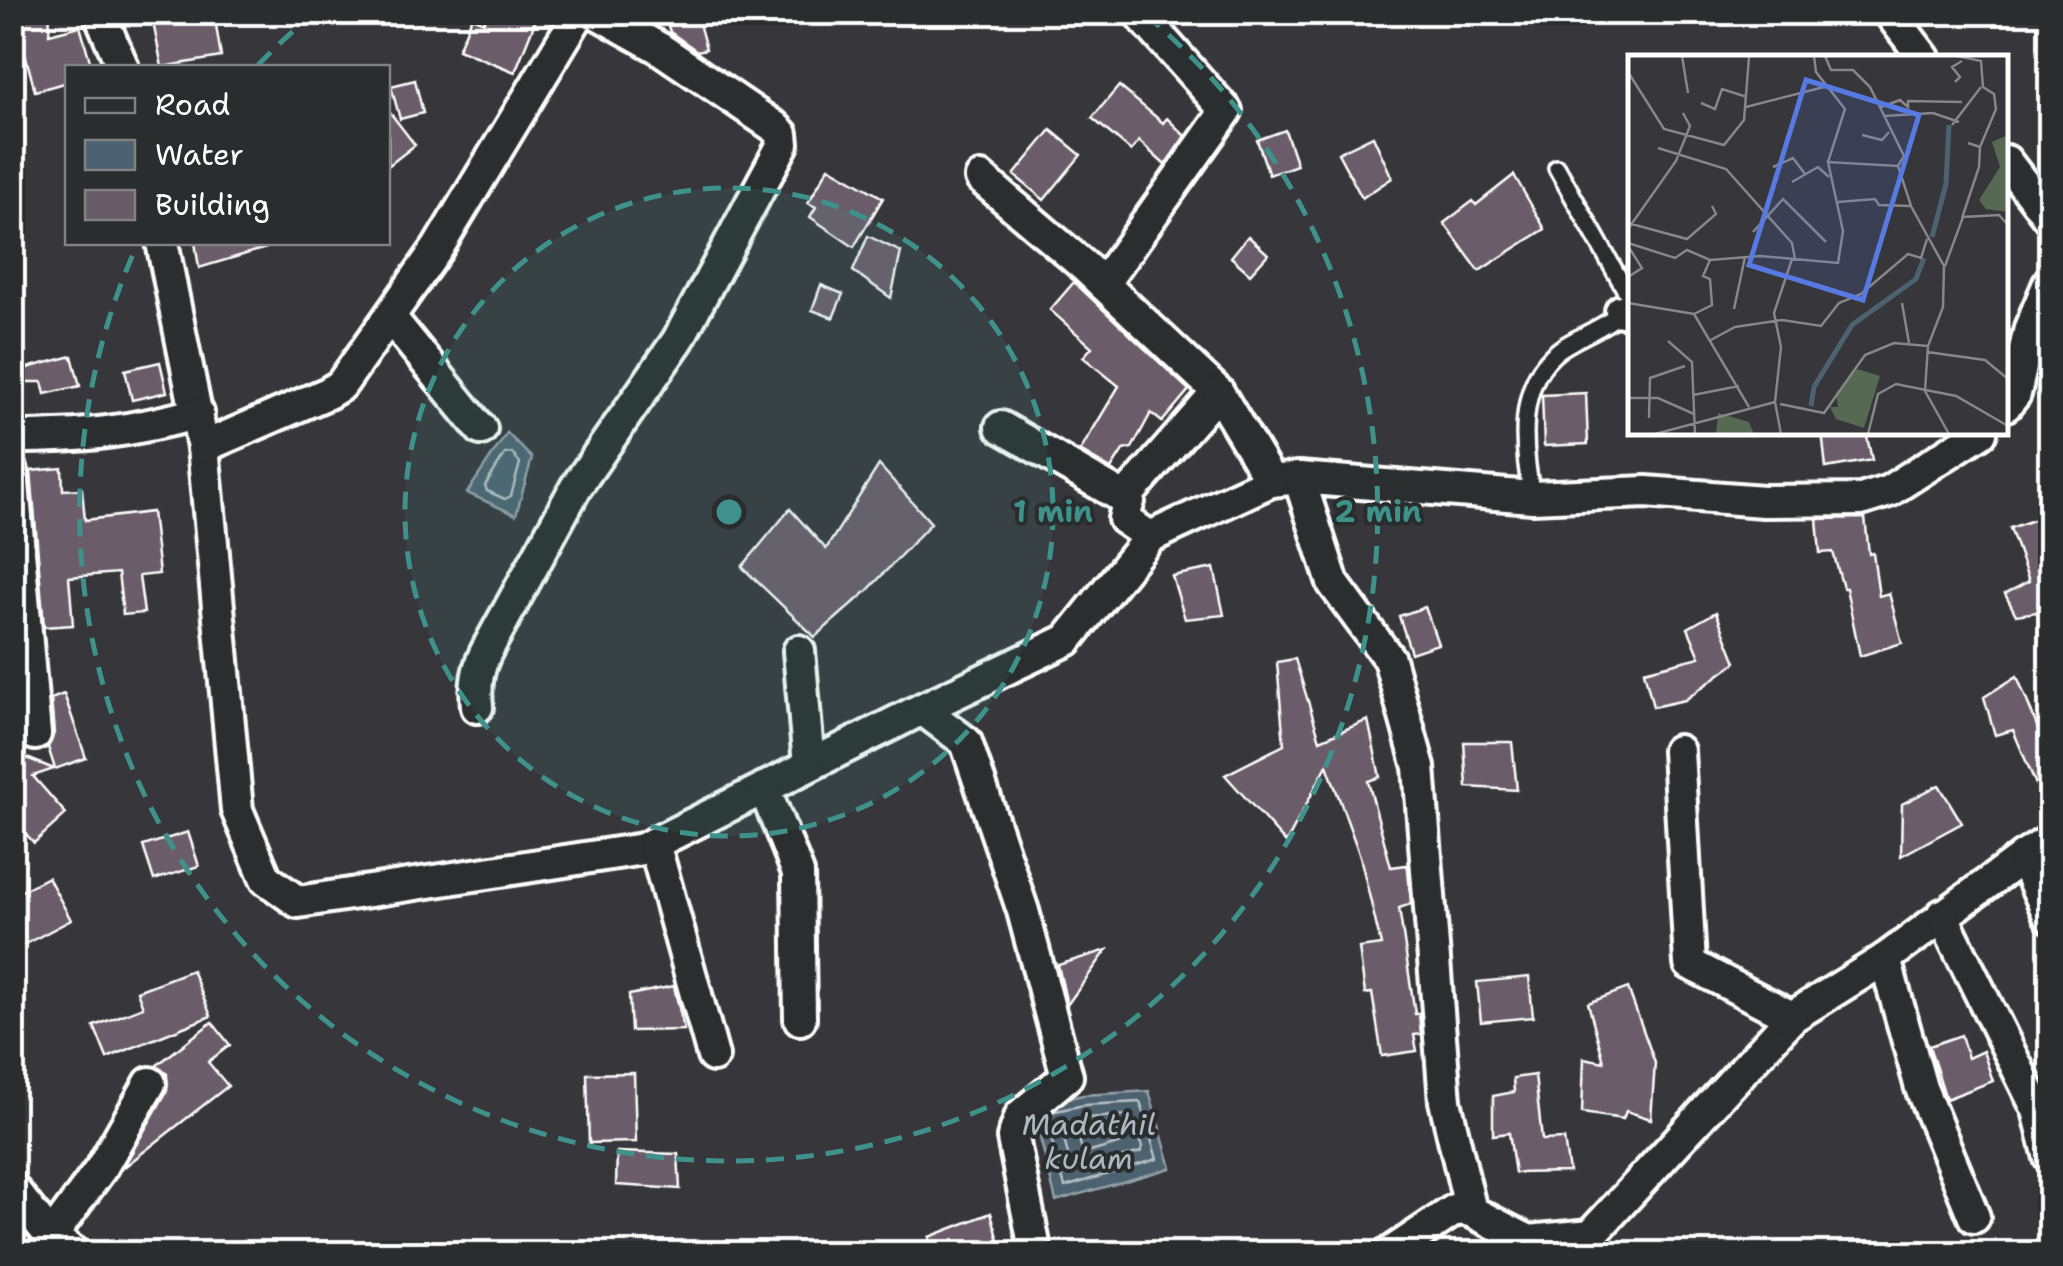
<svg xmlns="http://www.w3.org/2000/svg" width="2063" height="1266" font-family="'Shantell Sans',sans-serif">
	<rect width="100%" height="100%" fill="#37363a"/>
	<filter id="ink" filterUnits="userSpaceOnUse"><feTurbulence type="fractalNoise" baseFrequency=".01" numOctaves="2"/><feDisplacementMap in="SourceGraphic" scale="20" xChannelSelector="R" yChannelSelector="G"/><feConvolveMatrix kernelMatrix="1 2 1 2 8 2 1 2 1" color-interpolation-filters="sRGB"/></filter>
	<g filter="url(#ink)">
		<g fill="#4d6270" stroke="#94a1a9" stroke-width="2.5">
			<polygon points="507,433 532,458 516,515 467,493"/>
			<polygon points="1149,1091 1171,1168 1056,1201 1032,1106 1083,1095"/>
		</g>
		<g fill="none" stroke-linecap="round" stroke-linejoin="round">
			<g stroke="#b8c0c6" stroke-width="2.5">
				<polygon points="512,453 520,463 511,496 505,499 487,491 485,486 505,454"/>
				<polygon points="1130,1115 1142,1147 1141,1152 1077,1171 1072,1170 1061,1128 1062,1123 1086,1118"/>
				<polyline points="1045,1117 1065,1187 1157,1159 1140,1102 1084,1105 1051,1112"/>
				<polygon points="1118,1131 1123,1138 1121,1143 1087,1153 1082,1150 1079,1139 1082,1134"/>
			</g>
		</g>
		<g fill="#6a5b68" stroke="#fff" stroke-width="2.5">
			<polygon points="14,12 50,12 49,34 80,26 92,68 68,68 68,82 35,91"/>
			<polygon points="198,12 214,12 221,57 162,67 153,22"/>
			<polygon points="488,12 539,12 515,72 458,49 472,17 484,22"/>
			<polygon points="696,12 706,49 697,51 670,32 666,20"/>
			<polygon points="415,80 423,113 400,119 391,86"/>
			<polygon points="1119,86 1163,123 1167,118 1185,136 1165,165 1139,141 1131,151 1092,118"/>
			<polygon points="388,110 415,145 388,166"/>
			<polygon points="1051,130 1081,155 1044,200 1014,175"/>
			<polygon points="1285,130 1297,165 1269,175 1257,140"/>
			<polygon points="1373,136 1392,178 1362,198 1338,153"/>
			<polygon points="829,167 883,198 854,247 810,217 816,207 808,203"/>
			<polygon points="1514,175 1545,229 1479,271 1444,223 1473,201 1476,205"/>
			<polygon points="868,236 901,252 891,298 853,271"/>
			<polygon points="1248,236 1268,254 1250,274 1231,257"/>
			<polygon points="195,242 265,242 266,248 199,268"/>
			<polygon points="1074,282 1189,390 1162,422 1151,413 1132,448 1123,450 1111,469 1080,451 1119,386 1083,357 1092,347 1050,310"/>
			<polygon points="821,285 843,294 833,318 812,310"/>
			<polygon points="72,356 80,386 45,394 42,382 12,382 12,372"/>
			<polygon points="160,362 167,392 132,400 125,370"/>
			<polygon points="1586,393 1588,444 1544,446 1542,395"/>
			<polygon points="1822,432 1866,432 1872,460 1826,468"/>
			<polygon points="879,465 931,523 867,591 815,637 742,567 790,509 826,549"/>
			<polygon points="62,468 63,490 82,489 85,520 152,512 159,574 139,576 144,613 123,615 118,573 69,577 73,625 44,627 31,471"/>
			<polygon points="2050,514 2050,633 2047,634 2041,616 2037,612 2016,615 2005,594 2029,581 2010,528"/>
			<polygon points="1865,518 1869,554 1873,553 1879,596 1889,593 1902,643 1860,656 1846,588 1843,588 1833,552 1820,553 1817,519"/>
			<polygon points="1214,568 1224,615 1185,619 1172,576"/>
			<polygon points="1425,607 1438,644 1411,653 1399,616"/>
			<polygon points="1716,612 1736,662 1685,700 1653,707 1644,671 1700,657 1688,628"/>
			<polygon points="1295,659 1320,740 1368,720 1380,777 1368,781 1391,867 1407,865 1408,869 1411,904 1399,908 1415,1014 1419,1014 1421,1034 1414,1035 1417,1051 1382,1056 1372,993 1365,994 1359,948 1381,945 1360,856 1327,765 1286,843 1225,775 1284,745 1277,662"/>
			<polygon points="2017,676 2039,731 2050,726 2050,818 2013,730 1995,735 1984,697"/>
			<polygon points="64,694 86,758 55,769 48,747 54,733 51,699"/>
			<polygon points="1464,742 1512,742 1517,790 1467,787"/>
			<polygon points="12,752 54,769 33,776 66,814 34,843 12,818"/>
			<polygon points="1939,785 1962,823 1901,856 1902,804"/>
			<polygon points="188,832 199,866 154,880 143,846"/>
			<polygon points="48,877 71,920 12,951 12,896"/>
			<polygon points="1107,950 1067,1005 1058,965"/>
			<polygon points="192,970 211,1016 107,1058 94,1026 143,1007 137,991"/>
			<polygon points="1529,977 1533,1017 1481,1022 1477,982"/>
			<polygon points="674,986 684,1030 631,1031 629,995"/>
			<polygon points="1628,988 1655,1063 1651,1119 1626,1111 1623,1119 1582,1113 1584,1058 1604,1062 1588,1003"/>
			<polygon points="212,1022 230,1045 208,1062 228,1086 123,1168 167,1091 167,1074 156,1066"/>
			<polygon points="1961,1035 1968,1058 1983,1051 1993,1081 1946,1099 1929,1046"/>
			<polygon points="634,1073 636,1142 589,1143 587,1074"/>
			<polygon points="1535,1075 1542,1140 1564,1139 1569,1172 1515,1173 1509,1133 1493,1135 1493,1096 1514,1092 1513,1078"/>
			<polygon points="617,1152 678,1154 680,1189 616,1185"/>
			<polygon points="991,1213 1003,1254 933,1254 929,1237"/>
		</g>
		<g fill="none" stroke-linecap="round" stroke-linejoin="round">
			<defs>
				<path id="service" d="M1532,497C1523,450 1515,382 1560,349C1584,332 1616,326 1630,298L1557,168"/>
				<g id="minor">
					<polyline points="99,12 123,68"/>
					<polyline points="1889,12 1924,58"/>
					<polyline points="2006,161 2050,219"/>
					<polyline points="981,178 1084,266 1218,392 1131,491 1124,519 1150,537"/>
					<polyline points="162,242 203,447 237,810 266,879 298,902 643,849 922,709 1067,640 1150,537 1271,481 1299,478 1333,583 1389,659 1419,767 1445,1101 1471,1211 1529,1241 1591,1235 1792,1017 1885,959 2023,857 2050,840"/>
					<polyline points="1103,284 1226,111 1138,12"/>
					<polyline points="1621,311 1630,311"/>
					<polyline points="390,317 481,429"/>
					<polyline points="1218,392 1271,481"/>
					<polyline points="2006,405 2015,394 2030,328 2050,281"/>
					<polyline points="1001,427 1129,501"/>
					<path d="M12,437C83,437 130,432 198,413"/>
					<polyline points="203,447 328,393 341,385 437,249 580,12"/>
					<polyline points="12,472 35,734"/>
					<polyline points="1299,478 1532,497 1646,492 1763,501 1861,500 1889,491 1981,432"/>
					<polyline points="799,651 809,765"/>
					<path d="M477,707C475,685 477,668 488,648L576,487L678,340L783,144L782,134L775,127L659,48L595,12"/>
					<polyline points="922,709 966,742 1023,911 1067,1076 1021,1115 1013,1138 1036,1254"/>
					<polyline points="1678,751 1690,964 1792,1017"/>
					<polyline points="764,788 798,873 800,1019"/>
					<polyline points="654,843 713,1056"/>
					<polyline points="2023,857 2050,917"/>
					<polyline points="1942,915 2038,1110 2050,1158"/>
					<polyline points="1885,959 1921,1088 1974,1217"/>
					<polyline points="12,1188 51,1237 76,1254"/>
					<polyline points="51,1237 102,1167 150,1083"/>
					<polyline points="1389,1254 1456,1209 1471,1211"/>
				</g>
			</defs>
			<use href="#service" stroke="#fff" stroke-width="22"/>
			<use href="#minor" stroke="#fff" stroke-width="38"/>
			<use href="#service" stroke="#2a2d2e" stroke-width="15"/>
			<use href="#minor" stroke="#2a2d2e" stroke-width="30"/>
		</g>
	</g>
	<circle cx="729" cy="512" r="324" fill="#3f918b" fill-opacity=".12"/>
	<g fill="none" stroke="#3f918b" stroke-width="5" stroke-dasharray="18 12">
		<circle cx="729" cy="512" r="324"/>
		<path d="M258 65A649 649 0 0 1 312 15M1146 15A649 649 0 1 1 138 243"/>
	</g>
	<g text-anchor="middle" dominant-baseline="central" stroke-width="8" stroke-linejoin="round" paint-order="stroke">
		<g font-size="30" font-style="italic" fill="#afb8bf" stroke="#2a2d2e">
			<text x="1089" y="1124">Madathil<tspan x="1089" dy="34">kulam</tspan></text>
		</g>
	</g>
	<g transform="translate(1628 55)">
		<rect width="380" height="380" fill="#37363a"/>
		<path d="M380,80V157L358,154L351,145L372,112L364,87ZM229,314L252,321L236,373L208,364L202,352H210L208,338ZM90,358L121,367L126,379H88Z" fill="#566953"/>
		<path fill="none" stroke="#4d6270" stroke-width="5" d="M304,182L318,129L321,70M183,351L186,332L224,270L288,224L296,203"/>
		<path fill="none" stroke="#878689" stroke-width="2.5" d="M54,1L60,38M186,1L188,17L217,54L200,107M329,1L353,6L355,32L366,39L368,54L352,92M0,17L36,74L96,90L116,65L121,2M327,27L332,22L324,12L334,6M73,48L87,54L94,34L119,42M118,52L200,31M253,52L272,45L280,52V46L334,47M256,61L305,58L331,67M324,70L353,32M234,80L254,85L261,77M30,93L98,114L164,188L167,204M270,111L283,151L316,211L315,252L300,291L297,336L321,379M145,112L165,103L177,119M164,127L190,112L201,122M210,147L247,144L251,150L283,151M334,163L351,112L352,92L340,88M0,168L59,184L88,159L84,151M0,174L48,106L62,71L55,58M125,177L155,144L198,187M0,188L47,203L59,195L82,205L132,201L210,208L215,176L200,107L270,111L276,101L242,32L225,15H203L197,1M0,191L14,213L0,222M317,211L335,162L371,160L380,170M0,248L66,259L121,352M274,248L281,288M106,254L117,202M66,259L84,250L82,224L75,221L82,205M40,286L64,307L67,379M81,286L107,272L154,265L193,271L211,248L233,239L280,199L293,203L299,184M299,297L357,305L380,324M65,340L111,331M0,343H30L66,359M152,349L196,358L237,300L266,288L300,291M21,363L22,323L57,311M27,379L147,347M153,379L147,347L153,292L146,258L164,204M240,379L250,339L268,329L328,341L380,371"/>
		<path fill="#567ae2" fill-opacity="0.15" stroke="#567ae2" stroke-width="5" d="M178,25L291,60L235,245L121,210Z"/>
		<rect width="380" height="380" fill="none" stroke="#fff" stroke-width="5"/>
	</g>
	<circle cx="729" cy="512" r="15" fill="#3f918b" stroke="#2a2d2e" stroke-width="5"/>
	<g font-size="30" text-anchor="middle" font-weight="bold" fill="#3f918b" stroke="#2a2d2e" stroke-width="8" stroke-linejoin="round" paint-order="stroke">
		<text x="1053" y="522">1 min</text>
		<text x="1378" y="522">2 min</text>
	</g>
	<rect width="2063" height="1266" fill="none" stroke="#2a2d2e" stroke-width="50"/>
	<rect x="25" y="25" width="2013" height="1216" fill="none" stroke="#fff" stroke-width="4" filter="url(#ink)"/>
	<rect x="65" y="65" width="325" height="180" fill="#2a2d2e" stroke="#7f8182" stroke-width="2.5"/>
	<rect x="85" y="98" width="50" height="15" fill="#2a2d2e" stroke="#7f8182" stroke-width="2.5"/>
	<text x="155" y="115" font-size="30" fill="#ffffff">Road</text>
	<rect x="85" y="140" width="50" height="30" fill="#4d6270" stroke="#7f8182" stroke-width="2.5"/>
	<text x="155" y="165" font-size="30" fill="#ffffff">Water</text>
	<rect x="85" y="190" width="50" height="30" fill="#6a5b68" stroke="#7f8182" stroke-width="2.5"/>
	<text x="155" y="215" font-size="30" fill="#ffffff">Building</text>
</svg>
